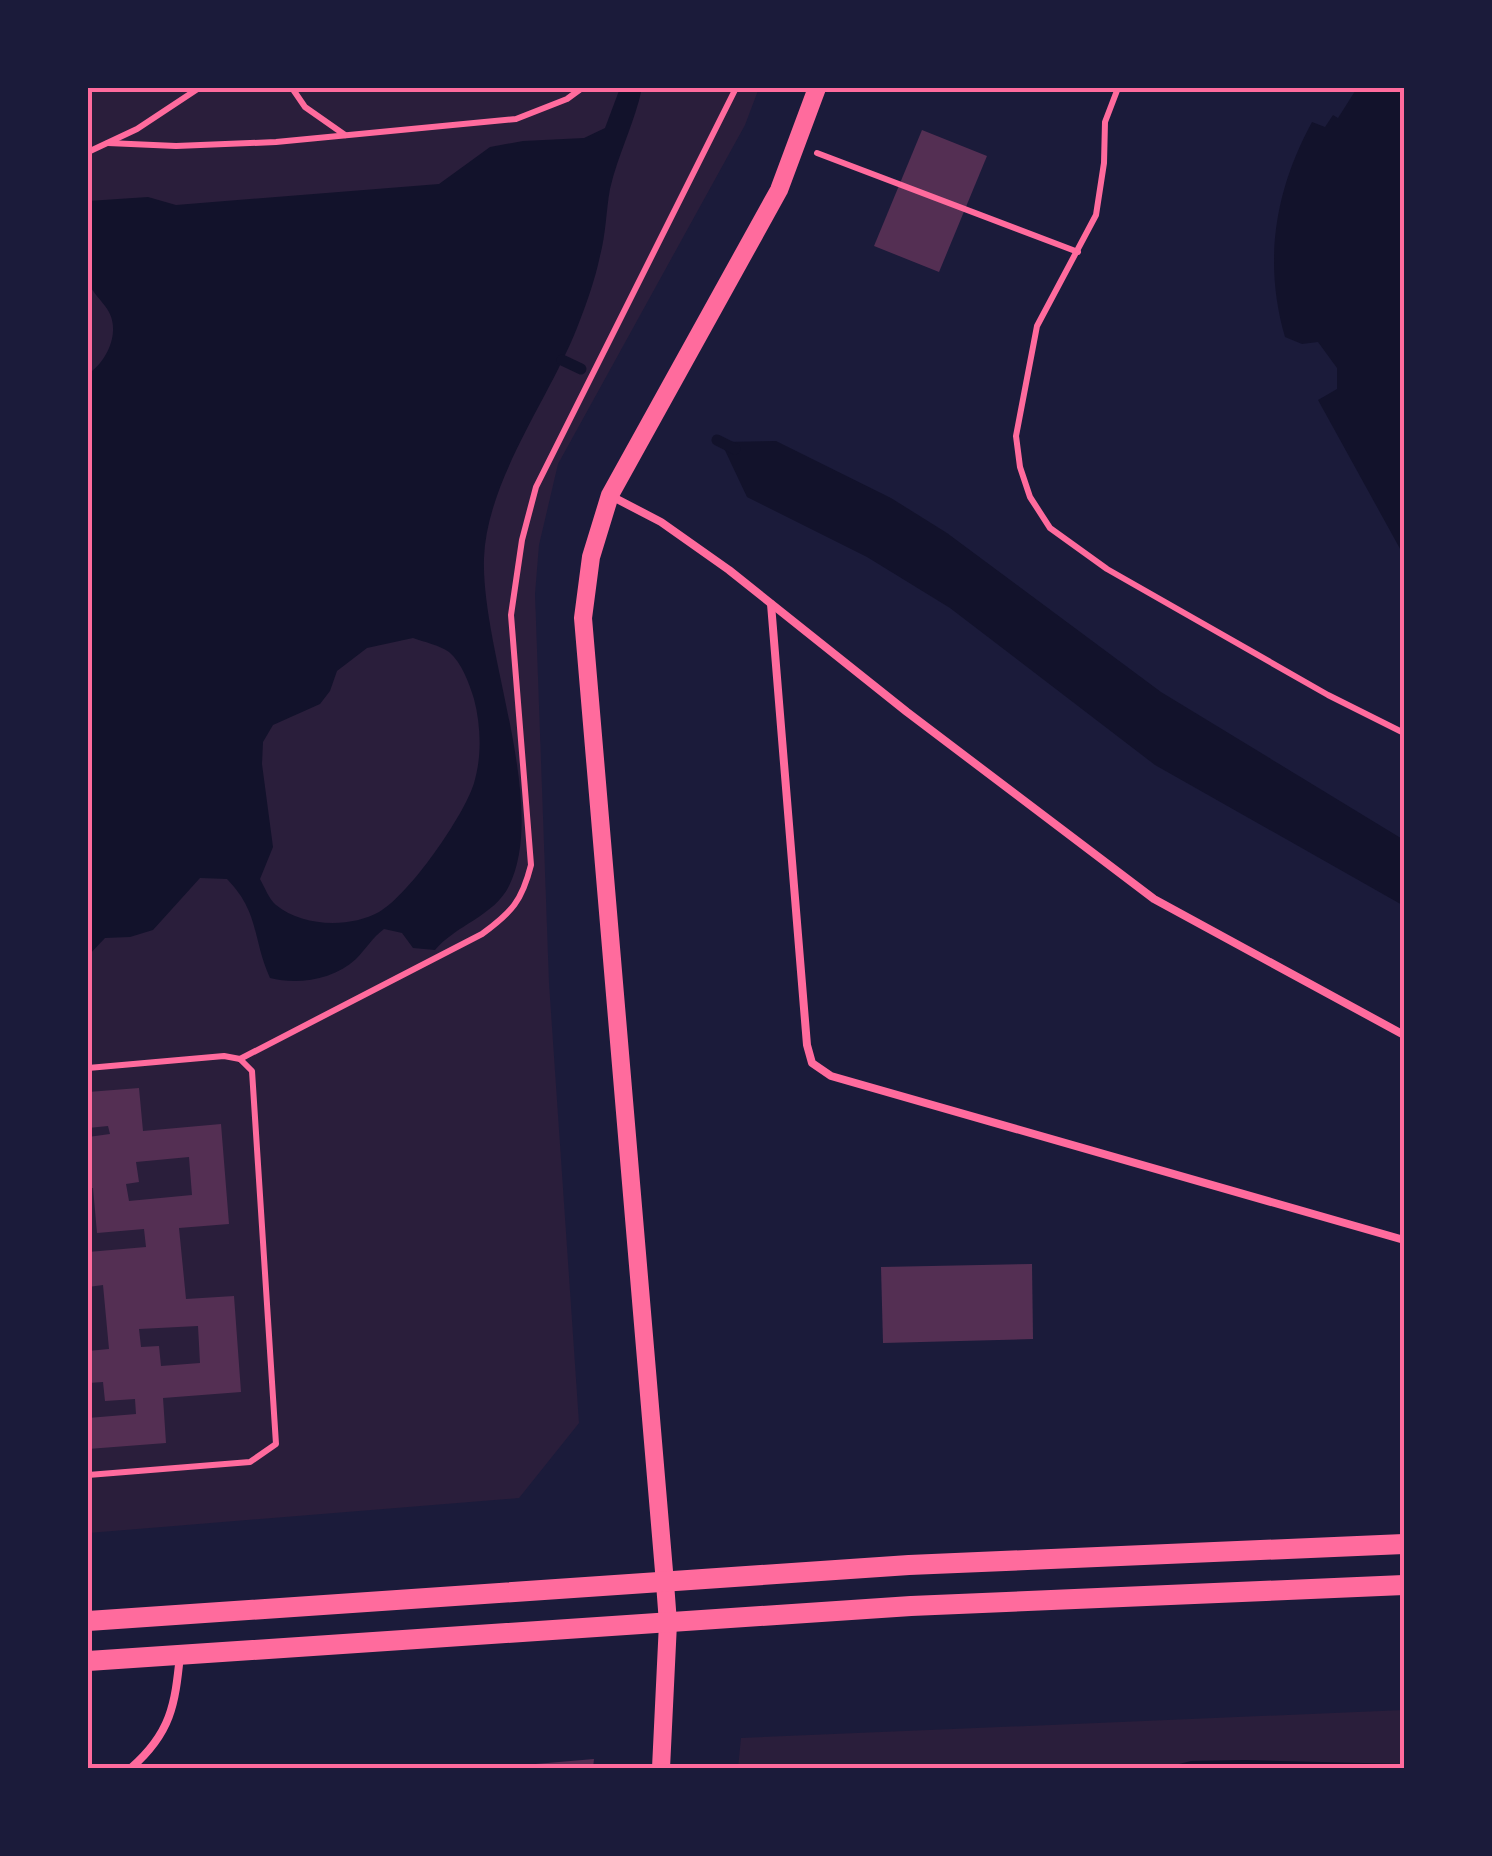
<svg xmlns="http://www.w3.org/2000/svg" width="1492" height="1856" font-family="Montserrat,sans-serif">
	<rect width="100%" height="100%" fill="#1b1b3a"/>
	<g fill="#2a1e3b">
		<polygon points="88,88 759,88 745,125 558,464 539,545 535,594 549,983 579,1423 519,1498 88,1533"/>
		<polygon points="1404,1710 1404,1768 738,1768 741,1738"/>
	</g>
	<g fill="#12122b" fill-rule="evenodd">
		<path d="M620,88H642C635,122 618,154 610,189C606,211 606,234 600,256C595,280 586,305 577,328C549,399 487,480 484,558C481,650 549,805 509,886C494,916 456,925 435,950L413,948L402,933L384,929C372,938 366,949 356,959C334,980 297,985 270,978C252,938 260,913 227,879L200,878L153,930L130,937L105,938L88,956V374C108,361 123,328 105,306C99,298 90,289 88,281C83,264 87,220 88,201L148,197L176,205L439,184L490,147L523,141L584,138L605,128ZM413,638C424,642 439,645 449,652C462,663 469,683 474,699C481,726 482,756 474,783C464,816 409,895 379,912C350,928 303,927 276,905C269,899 265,888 260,879L273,847L262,764L263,742L273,725L320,704L330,691L337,671L367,648Z"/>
		<path d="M1357,88H1404V556L1318,400L1337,389V368L1318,342L1302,344L1285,337C1263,261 1275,190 1312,122L1325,127L1333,115L1338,118Z"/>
		<polygon points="776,441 891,498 947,533 1161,692 1404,840 1404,906 1155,765 950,608 867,557 747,497 721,442"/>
		<polygon points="1245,1760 1404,1764 1404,1768 1163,1768 1191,1761"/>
	</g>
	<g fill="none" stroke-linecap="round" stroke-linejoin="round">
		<g stroke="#12122b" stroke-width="11">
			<polyline points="562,360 581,369"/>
			<polyline points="717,440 735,449"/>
		</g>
	</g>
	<g fill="#542f53" fill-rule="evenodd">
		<polygon points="922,130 987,156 939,272 874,246"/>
		<path d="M139,1088L143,1131L221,1124L229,1224L179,1228L186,1299L234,1296L241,1392L163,1398L166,1443L88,1449V1418L136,1414L135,1399L105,1401L103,1382L88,1383V1351L109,1349L103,1285L88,1287V1252L146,1247L144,1229L97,1233L93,1188H88V1137L110,1134L108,1126L88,1128V1092ZM189,1157L192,1195L129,1201L126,1184L139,1182L136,1162ZM198,1326L200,1363L161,1366L159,1346L141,1347L139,1329Z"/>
		<polygon points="1032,1264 1033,1339 883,1343 881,1267"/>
		<polygon points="594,1759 593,1768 512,1768 512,1766"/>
	</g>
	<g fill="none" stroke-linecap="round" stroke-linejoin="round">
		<g stroke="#ff6b9d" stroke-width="6">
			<polyline points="292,88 305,107 345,135"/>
			<polyline points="1118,88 1105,122 1104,163 1096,215 1037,326 1016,436 1020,467 1030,497 1050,528 1107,569 1328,695 1404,733"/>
			<polyline points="108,143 176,146 276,142 516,119 567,99 582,88"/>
			<polyline points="88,152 137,129 199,88"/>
			<polyline points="817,153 1078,252"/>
			<path d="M240,1059L482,934C512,912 522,901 531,865L511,615L522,540L536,487L736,88"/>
			<polyline points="88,1068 224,1056 240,1059 252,1071 276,1444 250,1462 88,1475"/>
		</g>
		<g stroke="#ff6b9d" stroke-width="8">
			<polyline points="613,497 661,522 729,570 907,712 1154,899 1404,1035"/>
			<polyline points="771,604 807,1045 812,1063 831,1076 1404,1240"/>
			<path d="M131,1768C171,1733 175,1705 180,1655"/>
		</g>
		<polyline stroke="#ff6b9d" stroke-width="18" points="661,1768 668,1623 665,1583 583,618 591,557 610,495 779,190 817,88"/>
		<g stroke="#ff6b9d" stroke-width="20">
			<polyline points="88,1621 909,1565 1404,1544"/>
			<polyline points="88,1661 911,1606 1404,1585"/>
		</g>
	</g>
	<rect width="1492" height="1856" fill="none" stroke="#1b1b3a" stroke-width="180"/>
	<rect x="90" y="90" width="1312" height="1676" fill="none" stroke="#ff6b9d" stroke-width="4"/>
</svg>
